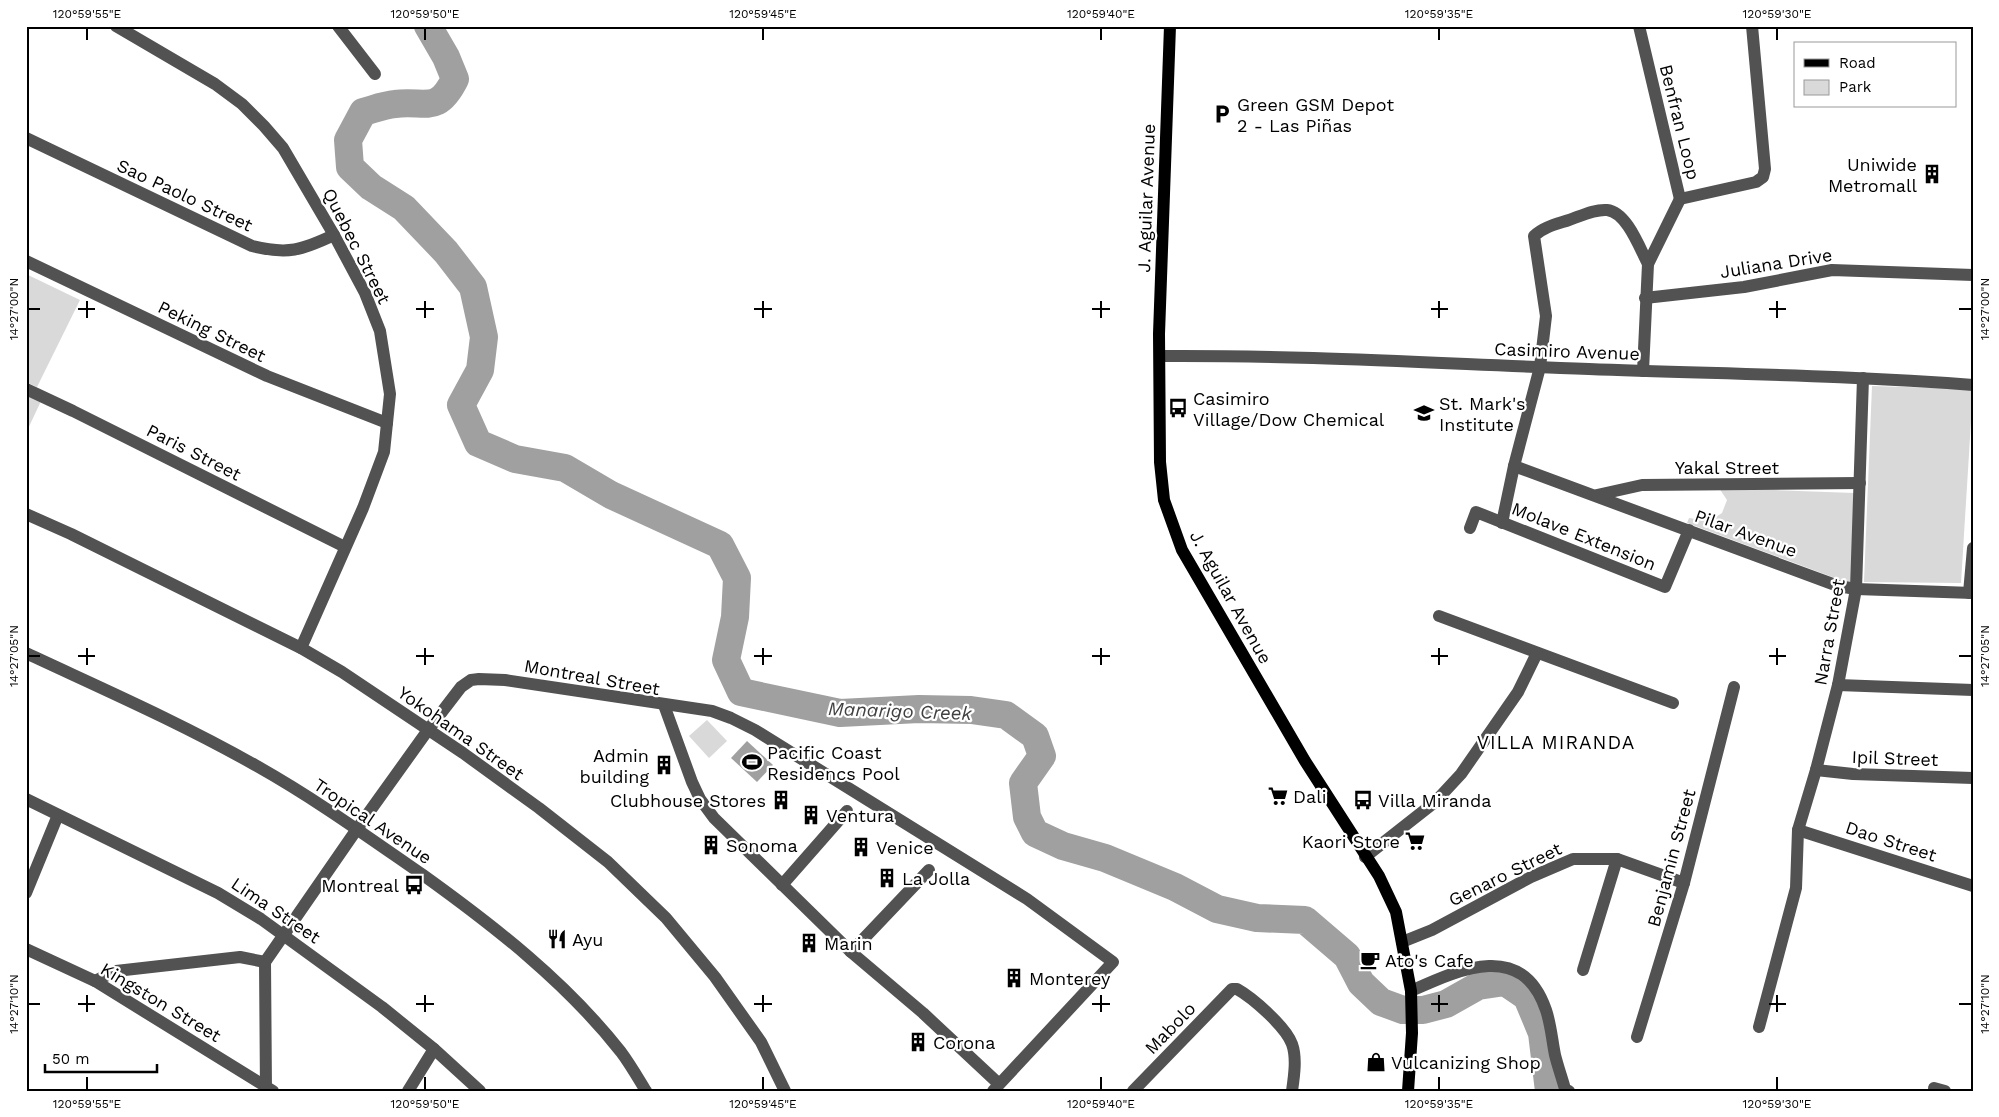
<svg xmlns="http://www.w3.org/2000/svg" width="1999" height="1117" font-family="'Work Sans',sans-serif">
	<rect width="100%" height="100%" fill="#fff"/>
	<g fill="#d9d9d9">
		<polygon points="26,274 80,300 37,387 26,382"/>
		<polygon points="1872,386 1973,389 1961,583 1864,582"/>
		<polygon points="26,394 41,401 26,433"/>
		<polygon points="1719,488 1854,493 1851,584 1687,523 1689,518 1710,521 1722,513 1727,500"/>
		<polygon points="707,720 727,741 709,758 689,736"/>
	</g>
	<polygon fill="#a0a0a0" points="747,741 773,765 757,782 731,758"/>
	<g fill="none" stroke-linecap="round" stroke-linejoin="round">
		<path stroke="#a0a0a0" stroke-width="28" d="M428,26L446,57L455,79C437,115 426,100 395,104C384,105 374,109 363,112L348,140L350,167L371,187L404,208L446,252L473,287L484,337L480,370L461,405L478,443L515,459L565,468L611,495L720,545L737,578L735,617L726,660L741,692L840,713L919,709L971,710L1006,715L1035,736L1042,756L1023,783L1027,817L1035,833L1063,846L1105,858L1175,887L1217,909L1257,918L1305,920L1347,956L1361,983L1381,1002L1403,1010H1423L1446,1004L1478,986L1505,982L1527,997L1542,1033L1549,1091"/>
		<g stroke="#525252" stroke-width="12">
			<polyline points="116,26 215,84 242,104 264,126 283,148 334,235 365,293 380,331 390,394 384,452 363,508 301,648"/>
			<polyline points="338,26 375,74"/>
			<polyline points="1639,26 1680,199"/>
			<path d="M26,138L252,246C288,255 302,250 334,235"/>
			<polyline points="1680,199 1756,182 1763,177 1765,169 1752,26"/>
			<polyline points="26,261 267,376 387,423"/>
			<polyline points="1645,298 1744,287 1832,270 1973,275"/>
			<path d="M1160,356C1303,355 1446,364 1589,369C1717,374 1845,375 1973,385"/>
			<polyline points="1643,371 1648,264 1680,199"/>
			<polyline points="26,389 73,411 345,547"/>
			<polyline points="1514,466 1838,586 1856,589 1973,593"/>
			<polyline points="1597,495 1642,485 1860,483"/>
			<polyline points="26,514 71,534 301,648 342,672 463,753 539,808 608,862 666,918 715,977 761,1042 785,1091"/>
			<path d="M1502,523L1514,466L1540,367L1546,316L1534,236C1543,227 1557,224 1569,220C1581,216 1594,209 1607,210C1627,212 1640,249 1648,264"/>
			<polyline points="1470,528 1476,512 1665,587 1689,530"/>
			<polyline points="1969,593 1973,548"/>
			<polyline points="1439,616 1673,703"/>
			<path d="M26,653C103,689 181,723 255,765C314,798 368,837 423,875C494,926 566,982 621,1052C630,1064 638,1078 646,1091"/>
			<polyline points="1838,685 1973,690"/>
			<polyline points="664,705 692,782 700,799 714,818 851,952 923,1013 999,1084"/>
			<polyline points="1816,770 1853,774 1973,778"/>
			<polyline points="26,799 218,893 261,919 382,1007 434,1049 480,1091"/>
			<polyline points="1798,830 1973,886"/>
			<polyline points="1365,857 1435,802 1461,774 1518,692 1537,653"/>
			<polyline points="782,885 847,811"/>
			<polyline points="26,893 58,815"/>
			<polyline points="1402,942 1432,930 1531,877 1573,859 1617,859 1684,883"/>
			<polyline points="26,949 95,981 273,1091"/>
			<polyline points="851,952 929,870"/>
			<polyline points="265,962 357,829 428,730 461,687 471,680 479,679 505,680 712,711 731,718 755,730 1027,899 1113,962 993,1091"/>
			<polyline points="265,962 266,1091"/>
			<polyline points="1583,970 1617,859"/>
			<polyline points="95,981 116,971 240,957 265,962"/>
			<path d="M1411,991C1460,969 1522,940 1546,1010C1551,1025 1552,1040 1555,1055C1558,1067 1562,1078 1565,1089L1569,1091"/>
			<polyline points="1759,1027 1796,888 1798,830 1816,770 1838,685 1856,589 1863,378"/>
			<polyline points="1637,1037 1684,883 1734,687"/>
			<polyline points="1934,1088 1945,1091"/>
			<polyline points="408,1091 434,1049"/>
			<path d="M1133,1091L1232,989H1237C1253,998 1286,1027 1292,1044C1297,1058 1294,1077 1292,1091"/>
		</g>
		<polyline stroke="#000" stroke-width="12" points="1170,26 1159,334 1160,462 1164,500 1182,550 1305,761 1379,876 1396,912 1411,991 1412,1033 1408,1091"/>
	</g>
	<path fill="none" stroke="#000" stroke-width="2" d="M87,28V40M425,28V40M763,28V40M1101,28V40M1439,28V40M1777,28V40M87,301V318M425,301V318M763,301V318M1101,301V318M1439,301V318M1777,301V318M28,309H40M78,309H95M416,309H434M754,309H772M1092,309H1110M1431,309H1448M1769,309H1786M1959,309H1972M87,648V665M425,648V665M763,648V665M1101,648V665M1439,648V665M1777,648V665M28,656H40M78,656H95M416,656H434M754,656H772M1092,656H1110M1431,656H1448M1769,656H1786M1959,656H1972M87,995V1012M425,995V1012M763,995V1012M1101,995V1012M1439,995V1012M1777,995V1012M28,1004H40M78,1004H95M416,1004H434M754,1004H772M1092,1004H1110M1431,1004H1448M1769,1004H1786M1959,1004H1972M87,1077V1090M425,1077V1090M763,1077V1090M1101,1077V1090M1439,1077V1090M1777,1077V1090"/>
	<defs>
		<symbol id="parking-bare" viewBox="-9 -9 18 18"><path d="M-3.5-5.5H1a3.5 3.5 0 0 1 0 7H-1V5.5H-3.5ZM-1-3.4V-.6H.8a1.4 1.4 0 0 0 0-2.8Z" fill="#000" stroke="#fff" stroke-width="2.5" paint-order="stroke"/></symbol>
		<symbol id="building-bare" viewBox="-9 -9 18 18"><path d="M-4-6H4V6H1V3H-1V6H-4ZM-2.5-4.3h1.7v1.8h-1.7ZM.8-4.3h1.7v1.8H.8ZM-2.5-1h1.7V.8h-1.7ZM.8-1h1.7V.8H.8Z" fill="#000" stroke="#fff" stroke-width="2.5" paint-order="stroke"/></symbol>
		<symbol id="bus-bare" viewBox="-9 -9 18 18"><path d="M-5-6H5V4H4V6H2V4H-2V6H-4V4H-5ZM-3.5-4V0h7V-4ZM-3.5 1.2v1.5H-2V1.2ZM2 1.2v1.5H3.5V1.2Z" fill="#000" stroke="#fff" stroke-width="2.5" paint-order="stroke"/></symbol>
		<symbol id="school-bare" viewBox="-9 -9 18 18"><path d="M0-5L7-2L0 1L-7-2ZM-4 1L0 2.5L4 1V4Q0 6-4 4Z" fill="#000" stroke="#fff" stroke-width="2.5" paint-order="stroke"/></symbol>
		<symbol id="stadium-bare" viewBox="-9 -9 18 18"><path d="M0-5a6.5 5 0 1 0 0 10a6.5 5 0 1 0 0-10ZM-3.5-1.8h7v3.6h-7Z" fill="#000" stroke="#fff" stroke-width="2.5" paint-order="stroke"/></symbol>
		<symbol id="supermarket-bare" viewBox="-9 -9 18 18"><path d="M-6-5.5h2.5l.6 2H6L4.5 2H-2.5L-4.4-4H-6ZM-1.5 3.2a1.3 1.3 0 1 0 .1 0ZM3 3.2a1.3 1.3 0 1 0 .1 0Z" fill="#000" stroke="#fff" stroke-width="2.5" paint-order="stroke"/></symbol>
		<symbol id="restaurant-bare" viewBox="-9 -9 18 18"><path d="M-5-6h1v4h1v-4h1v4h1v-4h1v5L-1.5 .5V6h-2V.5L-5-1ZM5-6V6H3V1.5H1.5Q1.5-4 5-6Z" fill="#000" stroke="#fff" stroke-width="2.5" paint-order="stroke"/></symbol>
		<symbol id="cafe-bare" viewBox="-9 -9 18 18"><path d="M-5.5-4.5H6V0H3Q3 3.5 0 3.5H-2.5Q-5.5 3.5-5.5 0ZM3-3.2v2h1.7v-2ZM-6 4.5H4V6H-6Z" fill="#000" stroke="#fff" stroke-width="2.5" paint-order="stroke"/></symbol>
		<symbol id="shop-bare" viewBox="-9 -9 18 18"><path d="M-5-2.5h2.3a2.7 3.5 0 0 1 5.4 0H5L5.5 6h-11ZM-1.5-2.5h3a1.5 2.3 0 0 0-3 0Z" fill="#000" stroke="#fff" stroke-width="2.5" paint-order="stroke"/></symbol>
	</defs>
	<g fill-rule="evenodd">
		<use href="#parking-bare" x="1208" y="100" width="28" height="28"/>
		<use href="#building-bare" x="1918" y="160" width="28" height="28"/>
		<use href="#bus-bare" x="1164" y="394" width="28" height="28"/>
		<use href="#school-bare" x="1410" y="399" width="28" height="28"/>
		<use href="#stadium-bare" x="738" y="748" width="28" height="28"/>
		<use href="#building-bare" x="650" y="751" width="28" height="28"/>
		<use href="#supermarket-bare" x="1264" y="782" width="28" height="28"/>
		<use href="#building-bare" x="767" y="786" width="28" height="28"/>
		<use href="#bus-bare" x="1349" y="786" width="28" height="28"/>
		<use href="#building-bare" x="797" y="801" width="28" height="28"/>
		<use href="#supermarket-bare" x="1401" y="827" width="28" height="28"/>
		<use href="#building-bare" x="697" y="831" width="28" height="28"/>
		<use href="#building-bare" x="847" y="833" width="28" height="28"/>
		<use href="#building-bare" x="873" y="864" width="28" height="28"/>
		<use href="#bus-bare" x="400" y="871" width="28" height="28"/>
		<use href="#restaurant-bare" x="543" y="925" width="28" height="28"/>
		<use href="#building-bare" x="795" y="929" width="28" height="28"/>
		<use href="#cafe-bare" x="1356" y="946" width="28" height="28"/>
		<use href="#building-bare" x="1000" y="964" width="28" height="28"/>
		<use href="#building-bare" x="904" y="1028" width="28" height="28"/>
		<use href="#shop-bare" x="1362" y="1048" width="28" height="28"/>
	</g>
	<g text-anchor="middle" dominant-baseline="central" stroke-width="4.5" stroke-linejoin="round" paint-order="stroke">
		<g font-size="18" fill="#000" stroke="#fff" text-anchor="start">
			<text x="1237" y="104">Green GSM Depot<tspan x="1237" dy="21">2 - Las Piñas</tspan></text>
			<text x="1917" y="164" text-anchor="end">Uniwide<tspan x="1917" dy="21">Metromall</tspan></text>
			<text x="1193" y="398">Casimiro<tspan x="1193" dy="21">Village/Dow Chemical</tspan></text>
			<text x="1439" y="403">St. Mark's<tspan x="1439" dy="21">Institute</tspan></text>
			<text x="767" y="752">Pacific Coast<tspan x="767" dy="21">Residencs Pool</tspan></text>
			<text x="649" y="755" text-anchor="end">Admin<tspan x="649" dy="21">building</tspan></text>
			<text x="1293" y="796">Dali</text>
			<text x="766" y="800" text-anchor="end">Clubhouse Stores</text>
			<text x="1378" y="800">Villa Miranda</text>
			<text x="826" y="815">Ventura</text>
			<text x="1400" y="841" text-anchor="end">Kaori Store</text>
			<text x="726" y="845">Sonoma</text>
			<text x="876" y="847">Venice</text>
			<text x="902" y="878">La Jolla</text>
			<text x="399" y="885" text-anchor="end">Montreal</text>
			<text x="572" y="939">Ayu</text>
			<text x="824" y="943">Marin</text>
			<text x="1385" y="960">Ato's Cafe</text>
			<text x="1029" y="978">Monterey</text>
			<text x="933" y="1042">Corona</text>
			<text x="1391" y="1062">Vulcanizing Shop</text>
		</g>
		<g font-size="18" fill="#000" stroke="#fff">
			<text transform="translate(1680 122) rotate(76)">Benfran Loop</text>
			<text transform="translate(185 195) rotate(25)">Sao Paolo Street</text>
			<text transform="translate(1146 198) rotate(-88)">J. Aguilar Avenue</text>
			<text transform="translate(357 246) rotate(63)">Quebec Street</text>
			<text transform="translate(1776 263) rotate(-9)">Juliana Drive</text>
			<text transform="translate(212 331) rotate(26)">Peking Street</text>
			<text transform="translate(1567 351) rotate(2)">Casimiro Avenue</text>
			<text transform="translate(194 452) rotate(27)">Paris Street</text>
			<text x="1727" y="467">Yakal Street</text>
			<text transform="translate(1746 533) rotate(20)">Pilar Avenue</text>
			<text transform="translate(1584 536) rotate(22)">Molave Extension</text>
			<text transform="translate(1231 597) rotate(61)">J. Aguilar Avenue</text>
			<text transform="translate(1829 632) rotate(-80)">Narra Street</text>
			<text transform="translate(592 677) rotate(10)">Montreal Street</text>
			<text transform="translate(461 733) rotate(35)">Yokohama Street</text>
			<text transform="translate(1895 758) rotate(2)">Ipil Street</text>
			<text transform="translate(373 821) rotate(34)">Tropical Avenue</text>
			<text transform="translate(1891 841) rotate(18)">Dao Street</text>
			<text transform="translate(1671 858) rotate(-75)">Benjamin Street</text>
			<text transform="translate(1505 874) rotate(-26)">Genaro Street</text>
			<text transform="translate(276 910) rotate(34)">Lima Street</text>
			<text transform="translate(161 1002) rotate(31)">Kingston Street</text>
			<text transform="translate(1170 1028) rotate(-46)">Mabolo</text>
		</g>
		<g font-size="19" font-style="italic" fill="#414141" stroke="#fff">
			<text transform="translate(900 711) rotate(2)">Manarigo Creek</text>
		</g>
		<g font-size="19" letter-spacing="1" fill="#000" stroke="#fff">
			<text x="1556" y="742">VILLA MIRANDA</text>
		</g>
	</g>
	<rect width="1999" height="1117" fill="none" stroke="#ffffff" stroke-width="55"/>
	<rect x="1794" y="42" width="162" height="65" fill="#ffffff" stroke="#999999"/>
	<rect x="1804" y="59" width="25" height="8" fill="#000000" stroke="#999999"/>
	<text x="1839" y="68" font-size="15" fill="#000000">Road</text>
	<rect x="1804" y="80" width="25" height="15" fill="#d9d9d9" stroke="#999999"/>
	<text x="1839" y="92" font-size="15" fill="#000000">Park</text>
	<path d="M45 1064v8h112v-8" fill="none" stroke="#000000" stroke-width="2.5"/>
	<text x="52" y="1064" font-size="15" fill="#000000" stroke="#ffffff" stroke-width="4" paint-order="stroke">50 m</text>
	<rect x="28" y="28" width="1944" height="1062" fill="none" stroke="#000" stroke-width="2"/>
	<g font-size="12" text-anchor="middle" fill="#000">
		<text x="87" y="18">120°59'55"E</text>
		<text x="425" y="18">120°59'50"E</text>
		<text x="763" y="18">120°59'45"E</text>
		<text x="1101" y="18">120°59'40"E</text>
		<text x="1439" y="18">120°59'35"E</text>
		<text x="1777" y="18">120°59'30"E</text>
		<text transform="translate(1985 309) rotate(-90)" y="4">14°27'00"N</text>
		<text transform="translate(14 309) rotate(-90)" y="4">14°27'00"N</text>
		<text transform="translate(1985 656) rotate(-90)" y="4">14°27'05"N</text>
		<text transform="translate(14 656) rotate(-90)" y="4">14°27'05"N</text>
		<text transform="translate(1985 1004) rotate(-90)" y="4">14°27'10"N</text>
		<text transform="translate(14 1004) rotate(-90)" y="4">14°27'10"N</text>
		<text x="87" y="1108">120°59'55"E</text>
		<text x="425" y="1108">120°59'50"E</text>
		<text x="763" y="1108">120°59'45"E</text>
		<text x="1101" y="1108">120°59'40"E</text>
		<text x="1439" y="1108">120°59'35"E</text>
		<text x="1777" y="1108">120°59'30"E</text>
	</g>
</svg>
